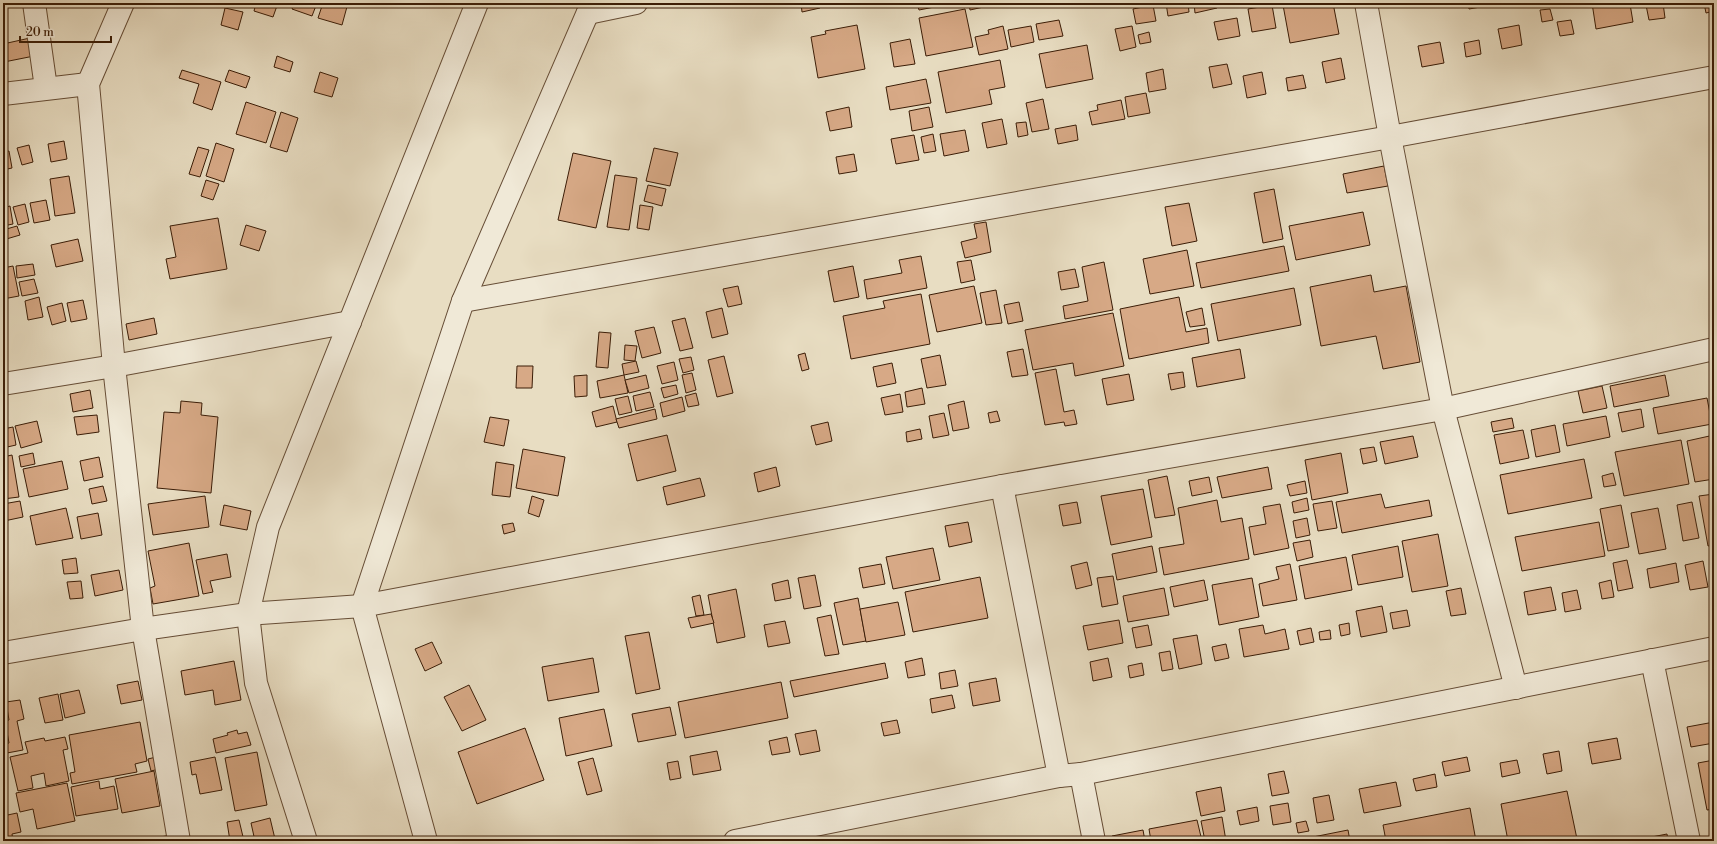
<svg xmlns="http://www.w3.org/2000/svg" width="1717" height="844" font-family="'Libre Bodoni',serif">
	<rect width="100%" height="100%" fill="#e8ddc2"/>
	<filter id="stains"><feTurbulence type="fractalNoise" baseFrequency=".005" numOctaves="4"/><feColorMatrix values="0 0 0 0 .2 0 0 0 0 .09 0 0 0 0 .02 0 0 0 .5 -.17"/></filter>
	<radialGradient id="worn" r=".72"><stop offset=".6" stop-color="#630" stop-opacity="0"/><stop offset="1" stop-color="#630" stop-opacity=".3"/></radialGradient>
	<g fill="#d7a986" stroke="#3b1d07">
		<polygon points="256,3 278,3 273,17 254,11"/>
		<polygon points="295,3 317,3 312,16 292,9"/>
		<polygon points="323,3 348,3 342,25 318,18"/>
		<polygon points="801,3 819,3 820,8 802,12"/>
		<polygon points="917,3 955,3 919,10"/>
		<polygon points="969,3 987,3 988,6 970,10"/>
		<polygon points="1106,3 1124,3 1124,4 1106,7"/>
		<polygon points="1166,3 1188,3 1189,12 1168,16"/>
		<polygon points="1194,3 1216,3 1217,8 1195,13"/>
		<polygon points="1292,3 1333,3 1339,34 1290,43 1283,5"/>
		<polygon points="1468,3 1503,3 1469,9"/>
		<polygon points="1592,3 1613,3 1614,7 1630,4 1633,22 1596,29"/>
		<polygon points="1663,3 1665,18 1649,20 1646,5"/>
		<polygon points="1704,3 1714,3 1714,11 1706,13"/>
		<polygon points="1153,5 1156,21 1136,24 1133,9"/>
		<polygon points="1272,5 1276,28 1252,32 1248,9"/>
		<polygon points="225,8 243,12 238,30 221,25"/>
		<polygon points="965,9 973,47 926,56 919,18"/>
		<polygon points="1550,9 1553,20 1542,22 1540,10"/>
		<polygon points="1237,18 1240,36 1218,40 1214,22"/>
		<polygon points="1059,20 1063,36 1039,40 1036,24"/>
		<polygon points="1571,20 1574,34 1560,36 1557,22"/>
		<polygon points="857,25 865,69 818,78 811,37 826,34 825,31"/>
		<polygon points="1519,25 1522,45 1502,49 1498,29"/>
		<polygon points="1003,26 1008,49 979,55 975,37 989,34 988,30"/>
		<polygon points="1031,26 1034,42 1011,47 1008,30"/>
		<polygon points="1132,26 1136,47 1120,51 1115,29"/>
		<polygon points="1149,32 1151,42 1140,44 1138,35"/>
		<polygon points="30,38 34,56 4,62 3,44"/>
		<polygon points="910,39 915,64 894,67 890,43"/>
		<polygon points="1479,40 1481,54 1466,57 1464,43"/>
		<polygon points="1440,42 1444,63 1422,67 1418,46"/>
		<polygon points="1087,45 1093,79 1046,88 1039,54"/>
		<polygon points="277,56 293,62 290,72 274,67"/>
		<polygon points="1341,58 1345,79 1326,83 1322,62"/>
		<polygon points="1000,60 1005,87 989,90 992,104 946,113 938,72"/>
		<polygon points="1227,64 1232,84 1213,88 1209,67"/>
		<polygon points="1163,69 1166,89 1149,92 1146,73"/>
		<polygon points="182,70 221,82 212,110 193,103 199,84 179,78"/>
		<polygon points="229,70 250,77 246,88 225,81"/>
		<polygon points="320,72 338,78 332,97 314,92"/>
		<polygon points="1262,72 1266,94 1247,98 1243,76"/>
		<polygon points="1303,75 1306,88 1288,91 1286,78"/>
		<polygon points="926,79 931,103 890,110 886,87"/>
		<polygon points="1146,93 1150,113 1128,117 1125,97"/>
		<polygon points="1043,99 1049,129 1032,132 1026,103"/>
		<polygon points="1121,100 1125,119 1092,125 1089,112 1098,110 1097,105"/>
		<polygon points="246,102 276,112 266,143 236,134"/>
		<polygon points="849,107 852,127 830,131 826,112"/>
		<polygon points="929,107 933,127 912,131 909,111"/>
		<polygon points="281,112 298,118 287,152 270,147"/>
		<polygon points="1002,119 1007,144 987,148 982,123"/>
		<polygon points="1026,122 1028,135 1018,137 1016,123"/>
		<polygon points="1076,125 1078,140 1058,144 1055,129"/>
		<polygon points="965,130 969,151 944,156 940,134"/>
		<polygon points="933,134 936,151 924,153 921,137"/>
		<polygon points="914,135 919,160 896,164 891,139"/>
		<polygon points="64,141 67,159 51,162 48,144"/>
		<polygon points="216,143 234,149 224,182 206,176"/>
		<polygon points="29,145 33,162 22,165 17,148"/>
		<polygon points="198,147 209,150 200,177 189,174"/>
		<polygon points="654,148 678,153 670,186 646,181"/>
		<polygon points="9,151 12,168 3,170 3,152"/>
		<polygon points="573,153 611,161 596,228 558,220"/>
		<polygon points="854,154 857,171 839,174 836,157"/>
		<polygon points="1384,166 1388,186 1347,193 1343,174"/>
		<polygon points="615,175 637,178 629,230 607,227"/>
		<polygon points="69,176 75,213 55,216 50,179"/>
		<polygon points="206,180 219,184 213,200 201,196"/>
		<polygon points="648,185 666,189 662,206 644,201"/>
		<polygon points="1274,189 1283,239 1263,243 1254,193"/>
		<polygon points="46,200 50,220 34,223 30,203"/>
		<polygon points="1189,203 1197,241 1172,246 1165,207"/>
		<polygon points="25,204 29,222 18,225 13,207"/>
		<polygon points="640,205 653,207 649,230 637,228"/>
		<polygon points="10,206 13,224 3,226 3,208"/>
		<polygon points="1363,212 1370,245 1296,260 1289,226"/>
		<polygon points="218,218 227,269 170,279 166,259 176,257 170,226"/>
		<polygon points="986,222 991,252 965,258 961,242 977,238 974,224"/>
		<polygon points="246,225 266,231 259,251 240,245"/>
		<polygon points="17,226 20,235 3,240 3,230"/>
		<polygon points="78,239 83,261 56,267 51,245"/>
		<polygon points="1284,246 1289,271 1201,288 1196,263"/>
		<polygon points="1187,250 1194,286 1150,294 1143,259"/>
		<polygon points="921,256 927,288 867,299 864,280 902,273 899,260"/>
		<polygon points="971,260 975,280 961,283 957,262"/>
		<polygon points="1104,262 1113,310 1065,319 1063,306 1088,301 1082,267"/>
		<polygon points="33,264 35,275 17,278 16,266"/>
		<polygon points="13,266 19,296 3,299 3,268"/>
		<polygon points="853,266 859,297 834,302 828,271"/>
		<polygon points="1075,269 1079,287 1061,290 1058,272"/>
		<polygon points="1371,275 1374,292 1406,286 1420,362 1383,369 1376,336 1321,346 1310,287"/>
		<polygon points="34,279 38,293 22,296 19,282"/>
		<polygon points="738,286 742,304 728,307 723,289"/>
		<polygon points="974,286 982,323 937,332 929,295"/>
		<polygon points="1294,288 1301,325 1218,341 1211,304"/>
		<polygon points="996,290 1002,323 986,325 980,293"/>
		<polygon points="921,294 930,344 851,359 843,316 885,308 883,301"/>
		<polygon points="39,297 43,317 28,320 25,301"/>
		<polygon points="1179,297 1186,332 1207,328 1209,343 1129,359 1120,309"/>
		<polygon points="83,300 87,319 71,322 67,303"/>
		<polygon points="1019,302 1023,321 1008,324 1004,305"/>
		<polygon points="62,303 66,321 52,325 47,307"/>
		<polygon points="722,308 728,334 712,338 706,312"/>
		<polygon points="1202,308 1205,325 1190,327 1186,312"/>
		<polygon points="1113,313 1124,366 1075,376 1073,363 1033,370 1025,330"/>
		<polygon points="154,318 157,334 129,340 126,324"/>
		<polygon points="685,318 693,348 680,351 672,321"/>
		<polygon points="654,327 661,353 642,358 635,331"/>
		<polygon points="599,332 611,333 608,368 596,367"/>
		<polygon points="625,345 637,346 635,361 624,360"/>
		<polygon points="1023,349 1028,375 1012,377 1007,352"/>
		<polygon points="1240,349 1245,378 1197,387 1192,358"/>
		<polygon points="805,353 809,369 802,371 798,355"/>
		<polygon points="940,355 946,385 927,388 921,359"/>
		<polygon points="724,356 733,393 717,397 708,360"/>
		<polygon points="691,357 694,370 683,373 679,359"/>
		<polygon points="636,361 639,372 624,375 622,364"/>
		<polygon points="674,362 678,380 662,384 657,366"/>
		<polygon points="892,363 896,383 877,387 873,367"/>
		<polygon points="517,366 533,366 532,388 516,388"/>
		<polygon points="1056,369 1064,412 1074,410 1077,424 1065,426 1064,422 1045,425 1035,373"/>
		<polygon points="1183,372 1185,387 1171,390 1168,374"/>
		<polygon points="692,373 696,390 686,393 682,375"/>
		<polygon points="1129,374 1134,400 1107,405 1102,379"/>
		<polygon points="587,375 587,396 575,397 574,376"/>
		<polygon points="624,375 628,393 600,398 597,381"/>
		<polygon points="646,375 649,388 629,393 625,380"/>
		<polygon points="1665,375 1669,396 1614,407 1610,386"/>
		<polygon points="676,385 678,394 664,398 661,388"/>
		<polygon points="1602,386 1607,408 1583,413 1578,391"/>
		<polygon points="922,388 925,404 907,407 905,392"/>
		<polygon points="90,390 93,408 73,412 70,394"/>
		<polygon points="650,392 654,407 636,411 633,396"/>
		<polygon points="696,393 699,405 688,407 685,396"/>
		<polygon points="900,394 903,412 885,415 881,398"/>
		<polygon points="628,396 632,412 619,415 615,399"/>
		<polygon points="682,397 685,411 663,417 660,403"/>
		<polygon points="1707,398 1712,424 1658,434 1653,408"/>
		<polygon points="181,401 202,403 201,415 218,417 211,493 157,488 164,412 180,413"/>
		<polygon points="964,401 969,428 953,431 948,405"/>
		<polygon points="613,406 617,422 596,427 592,412"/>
		<polygon points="655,409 657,419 619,428 616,419"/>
		<polygon points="1641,409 1644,427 1622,432 1618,413"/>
		<polygon points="997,411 1000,421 990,423 988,413"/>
		<polygon points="944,413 949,435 933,438 929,416"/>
		<polygon points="97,415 99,432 77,435 74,417"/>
		<polygon points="1606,416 1610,437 1567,446 1563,424"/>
		<polygon points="490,417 509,420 504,446 484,442"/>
		<polygon points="1512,418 1514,428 1493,432 1491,422"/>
		<polygon points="37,421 42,442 21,448 15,426"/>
		<polygon points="828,422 832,441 816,445 811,426"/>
		<polygon points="1555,425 1560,452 1536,457 1531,430"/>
		<polygon points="13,427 16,445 3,448 3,429"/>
		<polygon points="920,429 922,439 907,442 906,432"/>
		<polygon points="1523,430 1529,458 1500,464 1494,435"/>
		<polygon points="667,435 676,471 637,481 628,444"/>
		<polygon points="1714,435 1714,479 1695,482 1687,441"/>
		<polygon points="1413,436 1418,457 1385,464 1380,442"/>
		<polygon points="1681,440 1689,484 1624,496 1615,452"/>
		<polygon points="1374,447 1377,461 1363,464 1360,449"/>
		<polygon points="523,449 565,457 558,496 516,488"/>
		<polygon points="33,453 35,464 21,467 19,456"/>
		<polygon points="1341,453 1348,493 1312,500 1305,460"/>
		<polygon points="12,455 19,497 3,499 3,457"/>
		<polygon points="99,457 103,477 84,481 80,461"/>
		<polygon points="1584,459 1592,498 1508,514 1500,475"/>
		<polygon points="62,461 68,489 29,497 23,469"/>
		<polygon points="496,462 514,465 510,497 492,495"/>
		<polygon points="776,467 780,486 758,492 754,473"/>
		<polygon points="1268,467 1272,489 1222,498 1217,477"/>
		<polygon points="1613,473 1616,485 1604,487 1602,476"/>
		<polygon points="1167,476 1175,515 1155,518 1148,480"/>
		<polygon points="1209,477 1212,492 1192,496 1189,481"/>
		<polygon points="700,478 705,496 667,505 663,487"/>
		<polygon points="1305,481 1307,493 1290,496 1287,485"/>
		<polygon points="103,486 107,501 92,504 89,489"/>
		<polygon points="1143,489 1152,537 1111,545 1101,496"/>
		<polygon points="1381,494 1385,508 1429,500 1432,516 1342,533 1336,502"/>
		<polygon points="1714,494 1714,545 1708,546 1699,496"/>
		<polygon points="205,496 209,527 153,535 148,504"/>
		<polygon points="532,496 544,500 539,517 528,513"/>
		<polygon points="1307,498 1309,510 1294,513 1292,502"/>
		<polygon points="1217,500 1221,522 1242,518 1249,559 1164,575 1159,548 1184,544 1178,508"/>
		<polygon points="20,501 23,517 4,521 3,504"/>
		<polygon points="1332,501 1337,528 1318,531 1313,504"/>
		<polygon points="1077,502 1081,523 1063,526 1059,505"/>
		<polygon points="1692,502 1699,538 1683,541 1677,505"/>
		<polygon points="1280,504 1289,548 1254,555 1249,527 1266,524 1263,507"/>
		<polygon points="224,505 251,511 247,530 220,525"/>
		<polygon points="1621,505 1629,547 1608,551 1600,509"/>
		<polygon points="66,508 73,538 36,545 30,516"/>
		<polygon points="1658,508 1666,549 1639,554 1631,513"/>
		<polygon points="98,513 102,535 81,539 77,517"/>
		<polygon points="1307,518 1310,535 1296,538 1293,521"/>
		<polygon points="968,522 972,542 949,547 945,526"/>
		<polygon points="1599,522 1605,556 1522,571 1515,537"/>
		<polygon points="513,523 515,531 504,534 502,525"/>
		<polygon points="1438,534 1448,586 1412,592 1402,541"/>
		<polygon points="1310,540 1313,557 1297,561 1293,543"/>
		<polygon points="189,543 199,596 153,604 150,588 155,586 148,551"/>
		<polygon points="1152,546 1157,572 1117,580 1112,554"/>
		<polygon points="1398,546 1403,577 1358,585 1352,555"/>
		<polygon points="933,548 940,580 893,589 886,557"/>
		<polygon points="227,554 231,577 210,581 213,592 203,594 196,560"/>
		<polygon points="1346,557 1352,590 1305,599 1299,566"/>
		<polygon points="76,558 78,573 64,574 62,560"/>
		<polygon points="1627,560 1633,588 1618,591 1613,563"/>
		<polygon points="1703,561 1708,587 1690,590 1685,565"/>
		<polygon points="1087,562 1092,585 1076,589 1071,566"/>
		<polygon points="1676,563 1679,582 1650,588 1647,569"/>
		<polygon points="881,564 885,584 863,588 859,568"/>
		<polygon points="1290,564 1297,600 1263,606 1259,584 1279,579 1276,567"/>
		<polygon points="119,570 123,590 95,596 91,575"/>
		<polygon points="815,575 821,606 804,609 798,578"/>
		<polygon points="1113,576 1118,604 1102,607 1097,578"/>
		<polygon points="980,577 988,618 913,632 905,592"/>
		<polygon points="1252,578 1259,617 1219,625 1212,585"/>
		<polygon points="788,580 791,598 775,601 772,584"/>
		<polygon points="1204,580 1208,600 1174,607 1170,587"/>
		<polygon points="1611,580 1614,597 1602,599 1599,583"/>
		<polygon points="81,581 83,598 70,599 67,582"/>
		<polygon points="1551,587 1556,610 1528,615 1524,592"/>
		<polygon points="1164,588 1169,615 1128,622 1123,596"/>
		<polygon points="1461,588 1466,614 1451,616 1446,591"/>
		<polygon points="736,589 745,637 717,643 708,595"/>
		<polygon points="1577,590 1581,609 1565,612 1562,593"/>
		<polygon points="700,595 704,615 696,616 692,597"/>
		<polygon points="858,598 866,641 843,645 834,603"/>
		<polygon points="898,602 905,635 866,642 860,609"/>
		<polygon points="1382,606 1387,632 1361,637 1356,611"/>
		<polygon points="1407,610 1410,626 1393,629 1390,613"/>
		<polygon points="711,614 714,623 691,628 688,618"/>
		<polygon points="831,615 839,654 825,656 817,618"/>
		<polygon points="1119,620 1123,643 1088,650 1083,626"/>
		<polygon points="785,621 790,643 768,647 764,625"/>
		<polygon points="1349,623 1350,634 1341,636 1339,625"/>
		<polygon points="1148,625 1152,645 1136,648 1132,628"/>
		<polygon points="1263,625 1265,634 1285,629 1289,649 1244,657 1239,629"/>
		<polygon points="1311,628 1314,642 1300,645 1297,631"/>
		<polygon points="1330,630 1331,639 1320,640 1319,632"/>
		<polygon points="649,632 660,689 636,694 625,636"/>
		<polygon points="1197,635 1202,664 1179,669 1173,639"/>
		<polygon points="432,642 442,663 425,671 415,649"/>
		<polygon points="1226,644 1229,658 1215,661 1212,647"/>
		<polygon points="1170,651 1173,669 1162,671 1159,653"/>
		<polygon points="593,658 599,692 548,701 542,667"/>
		<polygon points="922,658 925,675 908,678 905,662"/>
		<polygon points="1108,658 1112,677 1093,681 1090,662"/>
		<polygon points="234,661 241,700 215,705 213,690 185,695 181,671"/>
		<polygon points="885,663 888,678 794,697 790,681"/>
		<polygon points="1142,663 1144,675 1130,678 1128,666"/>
		<polygon points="955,670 958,686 941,689 939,673"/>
		<polygon points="996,678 1000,701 973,706 969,683"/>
		<polygon points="138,681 142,700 121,704 117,685"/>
		<polygon points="781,682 788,718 685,738 678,702"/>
		<polygon points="469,685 486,720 462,731 444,697"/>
		<polygon points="79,690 85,713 65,718 60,694"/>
		<polygon points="58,694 63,720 45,723 39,698"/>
		<polygon points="952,695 955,708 932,713 930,699"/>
		<polygon points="20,700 24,719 17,721 23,750 7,753 5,744 9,743 5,721 9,720 6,702"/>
		<polygon points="670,707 676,735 638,742 632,714"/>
		<polygon points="604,709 612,746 566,756 559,718"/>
		<polygon points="897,720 900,733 884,736 881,723"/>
		<polygon points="140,722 147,761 135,764 137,772 72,784 70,773 75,772 69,735"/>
		<polygon points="1714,722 1714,743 1691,747 1687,727"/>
		<polygon points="525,728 544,780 477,804 458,752"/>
		<polygon points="237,730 238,734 247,732 251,745 216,753 213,739 228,735 227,733"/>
		<polygon points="816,730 820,751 800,755 795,734"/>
		<polygon points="65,737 68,749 63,750 69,781 46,786 44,773 31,776 33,788 18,791 10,757 28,753 25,742 44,738 45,741"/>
		<polygon points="787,737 790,752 772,755 769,741"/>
		<polygon points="1617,738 1621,759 1592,764 1588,743"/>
		<polygon points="717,751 721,770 693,775 690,756"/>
		<polygon points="1559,751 1562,771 1547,774 1543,754"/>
		<polygon points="257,752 267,805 235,811 225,758"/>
		<polygon points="156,757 159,769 151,771 148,759"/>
		<polygon points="215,757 222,790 200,794 196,774 192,775 190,762"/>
		<polygon points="1467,757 1470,771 1445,776 1442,762"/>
		<polygon points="593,758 602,791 587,795 578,762"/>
		<polygon points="1517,760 1520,773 1502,777 1500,763"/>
		<polygon points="1714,760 1714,809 1707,810 1698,763"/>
		<polygon points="678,761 681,778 670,780 667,763"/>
		<polygon points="154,771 160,806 122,813 115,779"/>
		<polygon points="1284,771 1289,793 1272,796 1268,774"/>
		<polygon points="1435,774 1437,787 1416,791 1413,779"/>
		<polygon points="99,781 100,789 114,786 118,809 76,816 71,787"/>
		<polygon points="5,782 7,793 3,793 3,783"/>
		<polygon points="1396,782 1401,806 1364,813 1359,789"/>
		<polygon points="67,783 75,821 37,829 33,809 20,812 16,793"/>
		<polygon points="1221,787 1225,811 1201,816 1196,792"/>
		<polygon points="1567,791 1577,839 1565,841 1547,841 1547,837 1535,839 1535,841 1508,841 1501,804"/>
		<polygon points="1329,795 1334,820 1317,823 1313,798"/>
		<polygon points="1288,803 1291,822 1273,825 1270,806"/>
		<polygon points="1257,807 1259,821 1240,825 1237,811"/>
		<polygon points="1470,808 1476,841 1386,841 1383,825"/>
		<polygon points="17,813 21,832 12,834 13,841 3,841 3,816"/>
		<polygon points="1222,817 1226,841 1205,841 1201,821"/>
		<polygon points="270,818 275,839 255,841 251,823"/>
		<polygon points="239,820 244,841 230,841 227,822"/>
		<polygon points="1197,820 1202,841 1151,841 1149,829"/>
		<polygon points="1306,821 1309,831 1298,833 1296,823"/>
		<polygon points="1143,830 1145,841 1113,841 1112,836"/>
		<polygon points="1348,830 1350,841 1298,841 1298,840"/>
		<polygon points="1667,834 1668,841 1631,841"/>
		<polygon points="166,836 167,841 155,841 154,838"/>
	</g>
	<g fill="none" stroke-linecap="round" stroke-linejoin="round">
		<defs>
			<g id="street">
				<polyline points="34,3 46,88"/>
				<polyline points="123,3 88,84 114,366 143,629 179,841"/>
				<polyline points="1366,3 1390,137 1443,409 1516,688"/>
				<polyline points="588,13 636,3"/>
				<polyline points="3,94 88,84"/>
				<polyline points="463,301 1390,137 1714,77"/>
				<polyline points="3,384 114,366 350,322"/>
				<polyline points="1002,486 1059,776"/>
				<polyline points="3,653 143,629 248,614 362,606 1002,486 1443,409 1714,349"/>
				<polyline points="1652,660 1689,841"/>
				<polyline points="1081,774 1094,841"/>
				<polyline points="306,841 256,683 248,614 268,527 477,3"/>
				<polyline points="426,841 362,606 463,301 592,3"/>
				<polyline points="735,841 1059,776 1081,774 1714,648"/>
			</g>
		</defs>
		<use href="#street" stroke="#664d36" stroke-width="24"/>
		<use href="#street" stroke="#f0e9d7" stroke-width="22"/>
	</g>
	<rect width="1717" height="844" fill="none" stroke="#e8ddc2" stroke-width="16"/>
	<rect x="4" y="4" width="1709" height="836" fill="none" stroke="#3b1d07" stroke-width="2"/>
	<rect x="8" y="8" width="1701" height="828" fill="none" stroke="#3b1d07"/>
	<path d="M20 36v6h91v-6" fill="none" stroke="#3b1d07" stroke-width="2"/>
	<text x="26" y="36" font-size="12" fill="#3b1d07" stroke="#f0e9d7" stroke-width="3" paint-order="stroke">20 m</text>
	<rect width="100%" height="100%" filter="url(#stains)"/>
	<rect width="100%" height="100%" fill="url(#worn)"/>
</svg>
